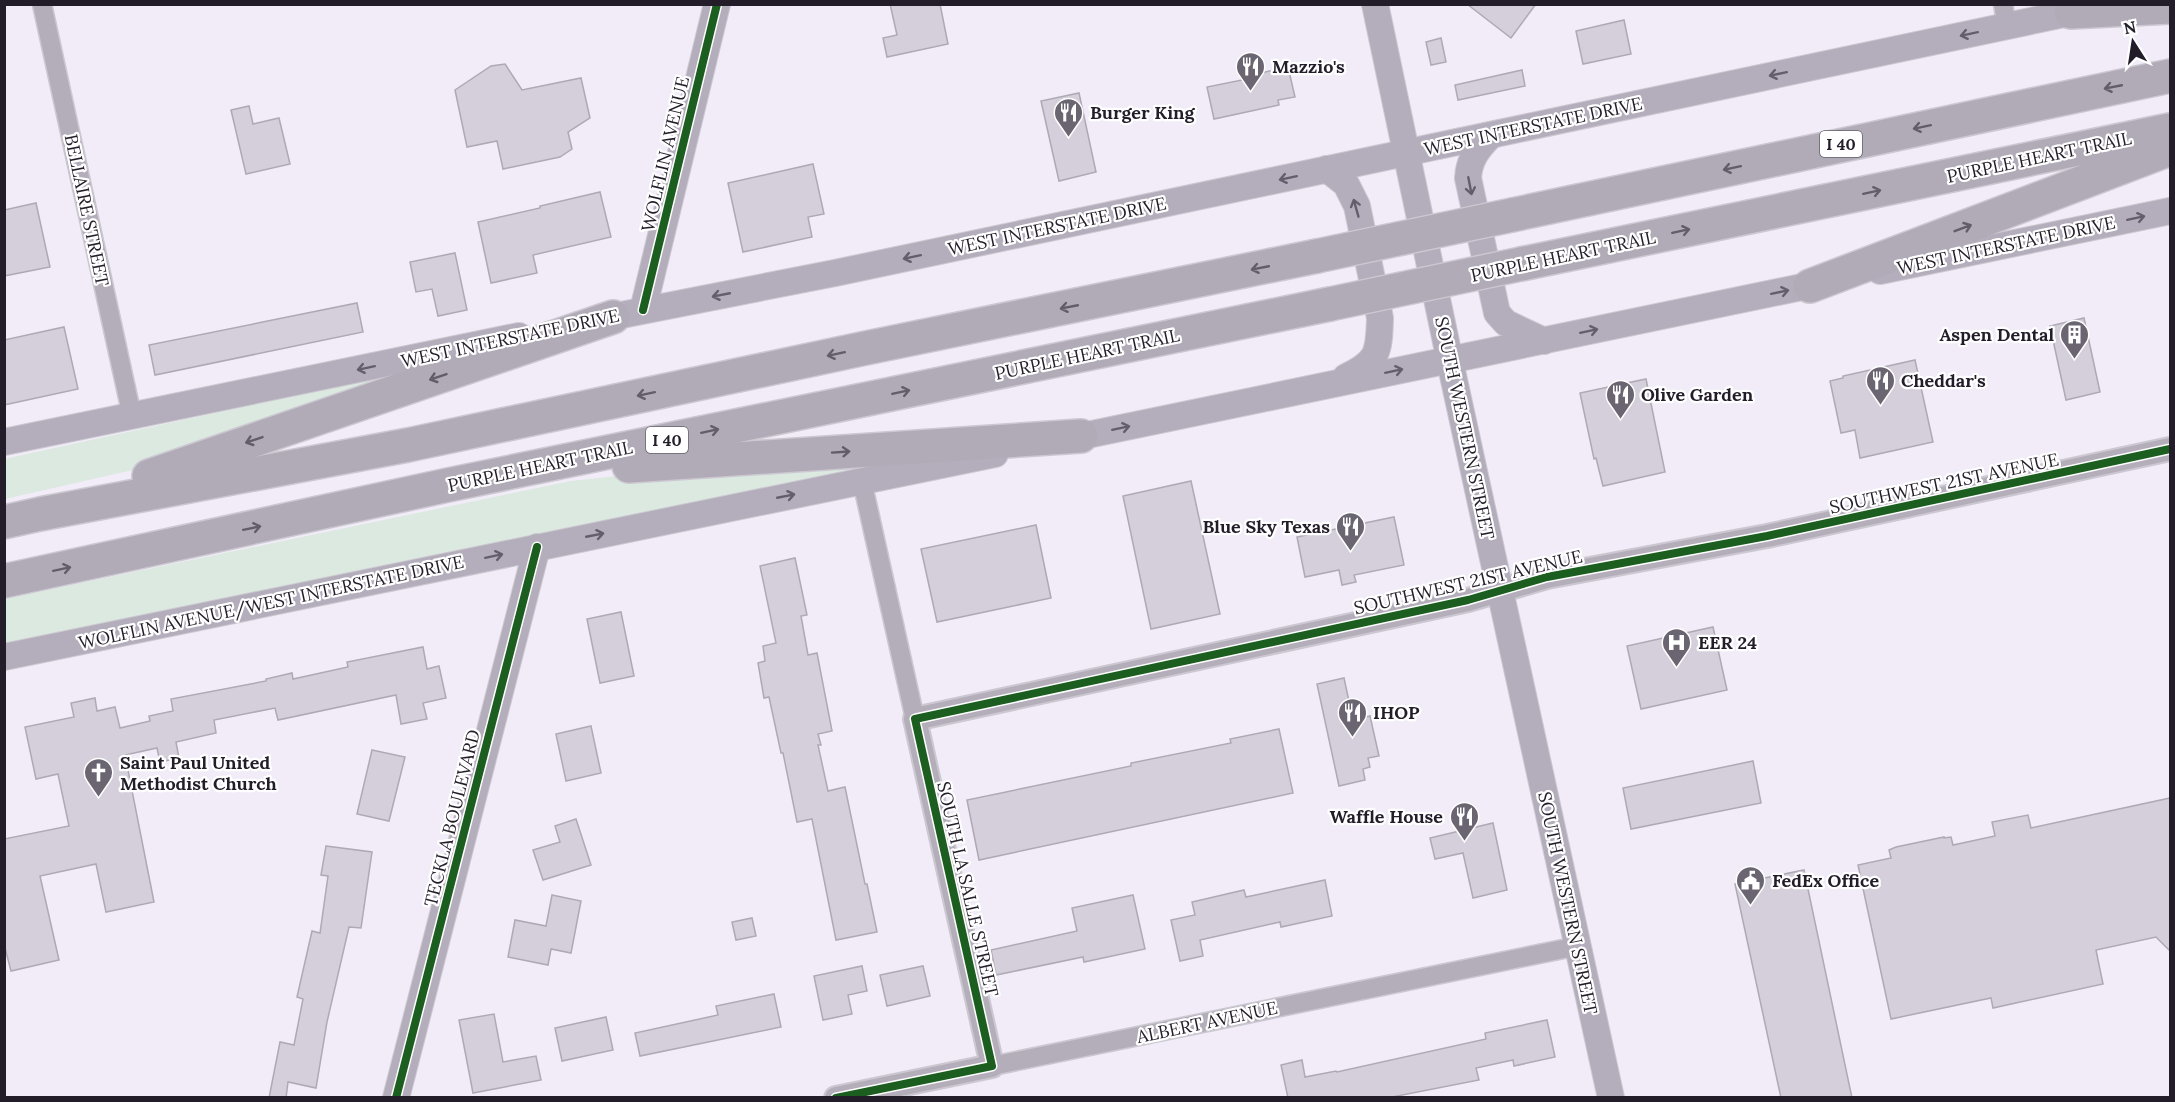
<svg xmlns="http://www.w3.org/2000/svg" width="2175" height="1102" font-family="Lora,serif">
	<rect width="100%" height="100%" fill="#f1ecf7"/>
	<g fill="#dbe9e0">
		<polygon points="407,371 146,467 5,499 4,459"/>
		<polygon points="888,462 5,645 4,599 571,481 728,464"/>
	</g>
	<g fill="#d4cfda" stroke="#aea9b4" stroke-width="1.5">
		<polygon points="890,4 940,4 948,44 887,57 883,38 897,35"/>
		<polygon points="1467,4 1536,4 1511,38"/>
		<polygon points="1624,20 1631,54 1583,64 1576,31"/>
		<polygon points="1441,38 1446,62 1431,65 1426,42"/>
		<polygon points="505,64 522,90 581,78 590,118 568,132 572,149 560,157 503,169 497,141 467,147 455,90 491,66"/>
		<polygon points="1288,67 1295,97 1278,100 1279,105 1214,119 1207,87 1257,77 1256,74"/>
		<polygon points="1522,70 1525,86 1458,100 1455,85"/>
		<polygon points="1079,93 1096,172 1059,181 1041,101"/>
		<polygon points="249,106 253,124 279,118 290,164 246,174 231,110"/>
		<polygon points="813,164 824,214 808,217 812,237 743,252 728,183"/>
		<polygon points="600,192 611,237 533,255 537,273 491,283 478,222 540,208 540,206"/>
		<polygon points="36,203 50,267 4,276 4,210"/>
		<polygon points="455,253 467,310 438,316 432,289 416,292 410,262"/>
		<polygon points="357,303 363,332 155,375 149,345"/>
		<polygon points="2084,318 2100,392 2066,400 2050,326"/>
		<polygon points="64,327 78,389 4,405 4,340"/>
		<polygon points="1915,360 1933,442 1860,458 1855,430 1841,433 1830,381 1843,378 1843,376"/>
		<polygon points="1646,379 1665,472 1603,486 1596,458 1594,459 1580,393"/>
		<polygon points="1191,481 1220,614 1151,629 1123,496"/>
		<polygon points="1394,517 1404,565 1354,575 1356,582 1342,585 1339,570 1305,577 1297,537"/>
		<polygon points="1036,525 1051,598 937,622 921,549"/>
		<polygon points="795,558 807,615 801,616 808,655 817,653 832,731 818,734 821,745 818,745 828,791 845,787 865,884 867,884 877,932 836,940 812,819 797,822 783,753 781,753 769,697 764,698 758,663 765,661 763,646 776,643 760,566"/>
		<polygon points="621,612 634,676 600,683 587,619"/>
		<polygon points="1713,627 1727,690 1641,709 1627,646"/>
		<polygon points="423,647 427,669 439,666 446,698 423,703 427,719 401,724 396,695 278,720 275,708 214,720 216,733 176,742 179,758 160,762 157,748 125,755 154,902 106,912 96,864 40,876 59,960 11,971 4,944 4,839 69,826 58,774 36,779 25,727 74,717 71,703 95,698 97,711 115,707 120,728 150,721 149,716 173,711 171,699 266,681 266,679 292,673 293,679 348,667 347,662"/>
		<polygon points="1344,678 1353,720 1370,716 1379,756 1368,758 1370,767 1363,769 1365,780 1339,786 1317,684"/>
		<polygon points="591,726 601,773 566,781 556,734"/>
		<polygon points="1279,729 1293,793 979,860 967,800 1131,766 1131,763 1231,743 1230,739"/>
		<polygon points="372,750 405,757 389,821 357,814"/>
		<polygon points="1753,761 1761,803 1631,829 1623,788"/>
		<polygon points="2170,798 2170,951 2156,937 2096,950 2103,984 1993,1008 1991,998 1891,1019 1858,865 1891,858 1889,850 1896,847 1944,837 1944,838 1951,837 1953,845 1995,836 1992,822 2028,815 2031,828"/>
		<polygon points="576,819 591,865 543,880 533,850 560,842 555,826"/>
		<polygon points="1493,823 1507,890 1473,898 1463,853 1435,859 1430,838"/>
		<polygon points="326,846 372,852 361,928 349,927 327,1022 316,1088 288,1082 286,1098 269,1098 280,1042 294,1045 303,999 297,997 312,931 320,933 328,876 321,875"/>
		<polygon points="1804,870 1852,1098 1781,1098 1735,884"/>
		<polygon points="1325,880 1332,916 1281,927 1280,922 1200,940 1203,956 1180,961 1171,920 1195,915 1192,902 1244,890 1246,897"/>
		<polygon points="552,895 581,901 571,953 551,949 548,965 508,957 515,920 546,926"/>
		<polygon points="1133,895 1145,949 1084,962 1083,957 996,975 991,950 1077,931 1072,908"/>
		<polygon points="752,918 756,936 736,940 732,922"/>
		<polygon points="862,966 867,991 848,995 852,1014 823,1020 814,976"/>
		<polygon points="923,966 930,996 887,1006 880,975"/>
		<polygon points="774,994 781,1027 640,1056 635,1033 718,1015 716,1006"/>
		<polygon points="494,1014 503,1062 536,1056 541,1080 473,1093 459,1020"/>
		<polygon points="606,1017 613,1050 562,1061 555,1028"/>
		<polygon points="1547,1020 1555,1057 1514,1066 1513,1060 1476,1068 1479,1080 1387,1098 1288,1098 1281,1065 1302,1060 1305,1077 1336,1071 1337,1072 1486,1039 1485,1033"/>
	</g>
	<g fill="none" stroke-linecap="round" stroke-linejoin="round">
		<defs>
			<g id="minor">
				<polyline points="42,4 132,416"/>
				<polyline points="2003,4 2007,26"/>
				<polyline points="862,481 915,719"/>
				<polyline points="992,1066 1578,946"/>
			</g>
			<polyline id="tertiary" points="836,1098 992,1066 915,719 1468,600 1547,577 1767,536 2170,449"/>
			<g id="secondary">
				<polyline points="1375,4 1454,380 1611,1098"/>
				<path d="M1491,135C1478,148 1469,159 1468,178L1497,313L1506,323L1544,341"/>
				<path d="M1327,169L1346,184L1357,206L1380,318C1379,353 1378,362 1346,377"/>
				<polyline points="1880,271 2170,211"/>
				<polyline points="643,310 717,4"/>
				<polyline points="596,320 835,273 2088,9"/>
				<polyline points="1063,440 1826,282"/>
				<polyline points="4,442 519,336"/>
				<polyline points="4,657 995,454"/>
				<polyline points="396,1098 537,547"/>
			</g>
			<g id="motorway">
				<polyline points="2071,12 2170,7"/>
				<polyline points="1512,215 2170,76"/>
				<polyline points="1521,264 2170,130"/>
				<polyline points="1810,286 2170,149"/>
				<polyline points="629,466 1081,436"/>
				<polyline points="149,476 613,317"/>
				<polyline points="4,522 40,514 408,445 866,348 1317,256"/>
				<polyline points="4,581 448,485 1330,304"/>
			</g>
		</defs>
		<use href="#minor" stroke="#ccc8d1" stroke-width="21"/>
		<use href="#tertiary" stroke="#ccc8d1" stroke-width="26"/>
		<use href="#secondary" stroke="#ccc8d1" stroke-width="28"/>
		<use href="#motorway" stroke="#ccc8d1" stroke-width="36"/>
		<use href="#minor" stroke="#b4aeba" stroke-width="18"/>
		<use href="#tertiary" stroke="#b4aeba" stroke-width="22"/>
		<use href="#secondary" stroke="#b4adbb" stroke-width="26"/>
		<use href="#motorway" stroke="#b1abb8" stroke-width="33"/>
		<defs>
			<g id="motorway-bridge">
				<polyline points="1317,256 1512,215"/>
				<polyline points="1330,304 1521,264"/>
			</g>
		</defs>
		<use href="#motorway-bridge" stroke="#ccc8d1" stroke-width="36" stroke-linecap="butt"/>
		<use href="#motorway-bridge" stroke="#b1abb8" stroke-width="33"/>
		<defs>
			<g id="cycleway">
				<polyline points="643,310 717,4"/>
				<polyline points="396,1098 537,547"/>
				<polyline points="836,1098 992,1066 915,719 1468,600 1547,577 1767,536 2170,449"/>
			</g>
		</defs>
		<use href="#cycleway" stroke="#fff" stroke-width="11"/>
		<use href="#cycleway" stroke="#1b5e20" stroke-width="8"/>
	</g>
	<defs><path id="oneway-shaft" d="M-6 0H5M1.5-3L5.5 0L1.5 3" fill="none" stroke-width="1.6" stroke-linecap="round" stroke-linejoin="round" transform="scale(1.5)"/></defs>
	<g stroke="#645e6b">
		<use href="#oneway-shaft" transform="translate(1969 34) rotate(168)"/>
		<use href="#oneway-shaft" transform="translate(1778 74) rotate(168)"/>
		<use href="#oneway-shaft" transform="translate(1288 178) rotate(168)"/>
		<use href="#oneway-shaft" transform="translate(1470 186) rotate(79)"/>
		<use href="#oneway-shaft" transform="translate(1356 208) rotate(-106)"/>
		<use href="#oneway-shaft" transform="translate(2136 218) rotate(-12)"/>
		<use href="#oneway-shaft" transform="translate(912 257) rotate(168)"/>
		<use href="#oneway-shaft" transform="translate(1780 292) rotate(-12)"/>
		<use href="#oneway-shaft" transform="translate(721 295) rotate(169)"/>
		<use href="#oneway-shaft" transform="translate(1589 331) rotate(-12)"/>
		<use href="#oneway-shaft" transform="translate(366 368) rotate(168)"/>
		<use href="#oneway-shaft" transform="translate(1394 371) rotate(-12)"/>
		<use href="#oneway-shaft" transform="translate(1121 428) rotate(-12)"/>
		<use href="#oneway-shaft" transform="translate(786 496) rotate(-11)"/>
		<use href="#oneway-shaft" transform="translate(595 535) rotate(-11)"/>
		<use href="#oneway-shaft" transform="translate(494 556) rotate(-12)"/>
	</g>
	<g stroke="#635d6a">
		<use href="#oneway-shaft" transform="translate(2113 87) rotate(169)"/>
		<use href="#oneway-shaft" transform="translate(1922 127) rotate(168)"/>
		<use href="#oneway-shaft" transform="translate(1732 168) rotate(168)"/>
		<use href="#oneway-shaft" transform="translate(1872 192) rotate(-12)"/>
		<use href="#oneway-shaft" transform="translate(1963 228) rotate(-21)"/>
		<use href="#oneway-shaft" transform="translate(1681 231) rotate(-12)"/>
		<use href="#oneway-shaft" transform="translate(1260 268) rotate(169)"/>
		<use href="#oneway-shaft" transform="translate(1069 307) rotate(169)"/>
		<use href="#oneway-shaft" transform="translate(836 354) rotate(168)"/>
		<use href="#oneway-shaft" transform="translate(438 377) rotate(161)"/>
		<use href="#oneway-shaft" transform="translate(901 392) rotate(-12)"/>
		<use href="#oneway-shaft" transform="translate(646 394) rotate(168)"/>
		<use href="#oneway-shaft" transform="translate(710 431) rotate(-12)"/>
		<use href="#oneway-shaft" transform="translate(254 440) rotate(161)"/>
		<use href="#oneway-shaft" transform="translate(841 452) rotate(-4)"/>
		<use href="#oneway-shaft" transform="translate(252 528) rotate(-12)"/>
		<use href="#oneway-shaft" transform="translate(62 569) rotate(-12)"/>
	</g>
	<defs>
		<symbol id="restaurant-pin" viewBox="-11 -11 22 30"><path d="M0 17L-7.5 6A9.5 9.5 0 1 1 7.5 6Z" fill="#6b6572" stroke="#fff"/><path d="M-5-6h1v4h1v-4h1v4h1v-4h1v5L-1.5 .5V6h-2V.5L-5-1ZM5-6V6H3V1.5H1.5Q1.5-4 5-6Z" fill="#fff"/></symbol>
		<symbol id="building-pin" viewBox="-11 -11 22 30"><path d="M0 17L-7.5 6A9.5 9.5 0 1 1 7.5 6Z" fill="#6b6572" stroke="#fff"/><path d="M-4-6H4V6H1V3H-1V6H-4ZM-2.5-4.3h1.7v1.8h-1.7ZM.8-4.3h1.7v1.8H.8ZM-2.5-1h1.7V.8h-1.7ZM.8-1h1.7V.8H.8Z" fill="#fff"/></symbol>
		<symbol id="hospital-pin" viewBox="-11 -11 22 30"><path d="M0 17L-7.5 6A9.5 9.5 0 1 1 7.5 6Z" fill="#6b6572" stroke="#fff"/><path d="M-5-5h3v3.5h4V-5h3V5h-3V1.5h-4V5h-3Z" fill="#fff"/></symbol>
		<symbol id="church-pin" viewBox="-11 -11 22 30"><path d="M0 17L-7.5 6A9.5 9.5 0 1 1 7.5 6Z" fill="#6b6572" stroke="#fff"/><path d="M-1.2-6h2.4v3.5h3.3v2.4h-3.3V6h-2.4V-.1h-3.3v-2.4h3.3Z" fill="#fff"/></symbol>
		<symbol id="civic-pin" viewBox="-11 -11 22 30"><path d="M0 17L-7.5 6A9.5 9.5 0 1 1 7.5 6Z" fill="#6b6572" stroke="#fff"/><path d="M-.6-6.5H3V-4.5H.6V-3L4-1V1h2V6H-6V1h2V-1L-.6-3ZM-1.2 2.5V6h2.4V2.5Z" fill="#fff"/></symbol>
	</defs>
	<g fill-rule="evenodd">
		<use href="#restaurant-pin" x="1234" y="50" width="33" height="45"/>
		<use href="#restaurant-pin" x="1052" y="96" width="33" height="45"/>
		<use href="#building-pin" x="2058" y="318" width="33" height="45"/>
		<use href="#restaurant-pin" x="1864" y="364" width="33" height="45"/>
		<use href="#restaurant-pin" x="1604" y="378" width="33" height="45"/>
		<use href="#restaurant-pin" x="1334" y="510" width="33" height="45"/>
		<use href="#hospital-pin" x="1660" y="626" width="33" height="45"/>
		<use href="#restaurant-pin" x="1336" y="696" width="33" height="45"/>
		<use href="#church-pin" x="82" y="756" width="33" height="45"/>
		<use href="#restaurant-pin" x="1448" y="800" width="33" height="45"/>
		<use href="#civic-pin" x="1734" y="864" width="33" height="45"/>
	</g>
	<g text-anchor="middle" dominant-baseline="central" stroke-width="4.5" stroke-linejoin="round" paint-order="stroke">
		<g fill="#fff" stroke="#65616a" stroke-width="1.5">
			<rect x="1820" y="131" width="42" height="26" rx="4.5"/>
			<rect x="646" y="427" width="42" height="26" rx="4.5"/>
		</g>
		<g font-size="16" font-weight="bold" fill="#231d2a">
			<text x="1841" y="144">I 40</text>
			<text x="667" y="440">I 40</text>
		</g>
		<g font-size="18" font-weight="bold" fill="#231d2a" stroke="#fff" text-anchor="start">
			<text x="1272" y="66">Mazzio's</text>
			<text x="1090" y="112">Burger King</text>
			<text x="2054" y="334" text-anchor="end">Aspen Dental</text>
			<text x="1901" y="380">Cheddar's</text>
			<text x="1641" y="394">Olive Garden</text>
			<text x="1330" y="526" text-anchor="end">Blue Sky Texas</text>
			<text x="1698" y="642">EER 24</text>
			<text x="1373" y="712">IHOP</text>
			<text x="120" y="762">Saint Paul United<tspan x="120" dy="21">Methodist Church</tspan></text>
			<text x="1443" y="816" text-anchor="end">Waffle House</text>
			<text x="1772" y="880">FedEx Office</text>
		</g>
		<g font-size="18" fill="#231d2a" stroke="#fff">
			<text transform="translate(1533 126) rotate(-12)">WEST INTERSTATE DRIVE</text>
			<text transform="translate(665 154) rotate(-77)">WOLFLIN AVENUE</text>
			<text transform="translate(2039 157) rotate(-12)">PURPLE HEART TRAIL</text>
			<text transform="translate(87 210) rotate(78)">BELLAIRE STREET</text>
			<text transform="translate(1057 226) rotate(-12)">WEST INTERSTATE DRIVE</text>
			<text transform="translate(2006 245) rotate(-12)">WEST INTERSTATE DRIVE</text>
			<text transform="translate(1563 256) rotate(-12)">PURPLE HEART TRAIL</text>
			<text transform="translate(510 338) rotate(-12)">WEST INTERSTATE DRIVE</text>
			<text transform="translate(1087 354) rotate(-12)">PURPLE HEART TRAIL</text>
			<text transform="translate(1465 428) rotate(78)">SOUTH WESTERN STREET</text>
			<text transform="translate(540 466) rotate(-12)">PURPLE HEART TRAIL</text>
			<text transform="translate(1944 483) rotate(-12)">SOUTHWEST 21ST AVENUE</text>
			<text transform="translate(1468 582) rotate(-13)">SOUTHWEST 21ST AVENUE</text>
			<text transform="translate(271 602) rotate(-12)">WOLFLIN AVENUE/WEST INTERSTATE DRIVE</text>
			<text transform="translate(452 818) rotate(-76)">TECKLA BOULEVARD</text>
			<text transform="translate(968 889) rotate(77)">SOUTH LA SALLE STREET</text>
			<text transform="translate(1568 903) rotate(78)">SOUTH WESTERN STREET</text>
			<text transform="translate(1207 1022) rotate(-12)">ALBERT AVENUE</text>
		</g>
	</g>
	<rect width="2175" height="1102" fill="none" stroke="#231d2a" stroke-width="12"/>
	<g transform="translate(2133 42) rotate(348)" stroke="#ffffff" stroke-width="4.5" paint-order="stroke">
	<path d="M0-4.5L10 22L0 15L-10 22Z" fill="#231d2a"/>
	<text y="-9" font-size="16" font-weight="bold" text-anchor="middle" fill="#231d2a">N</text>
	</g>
</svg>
